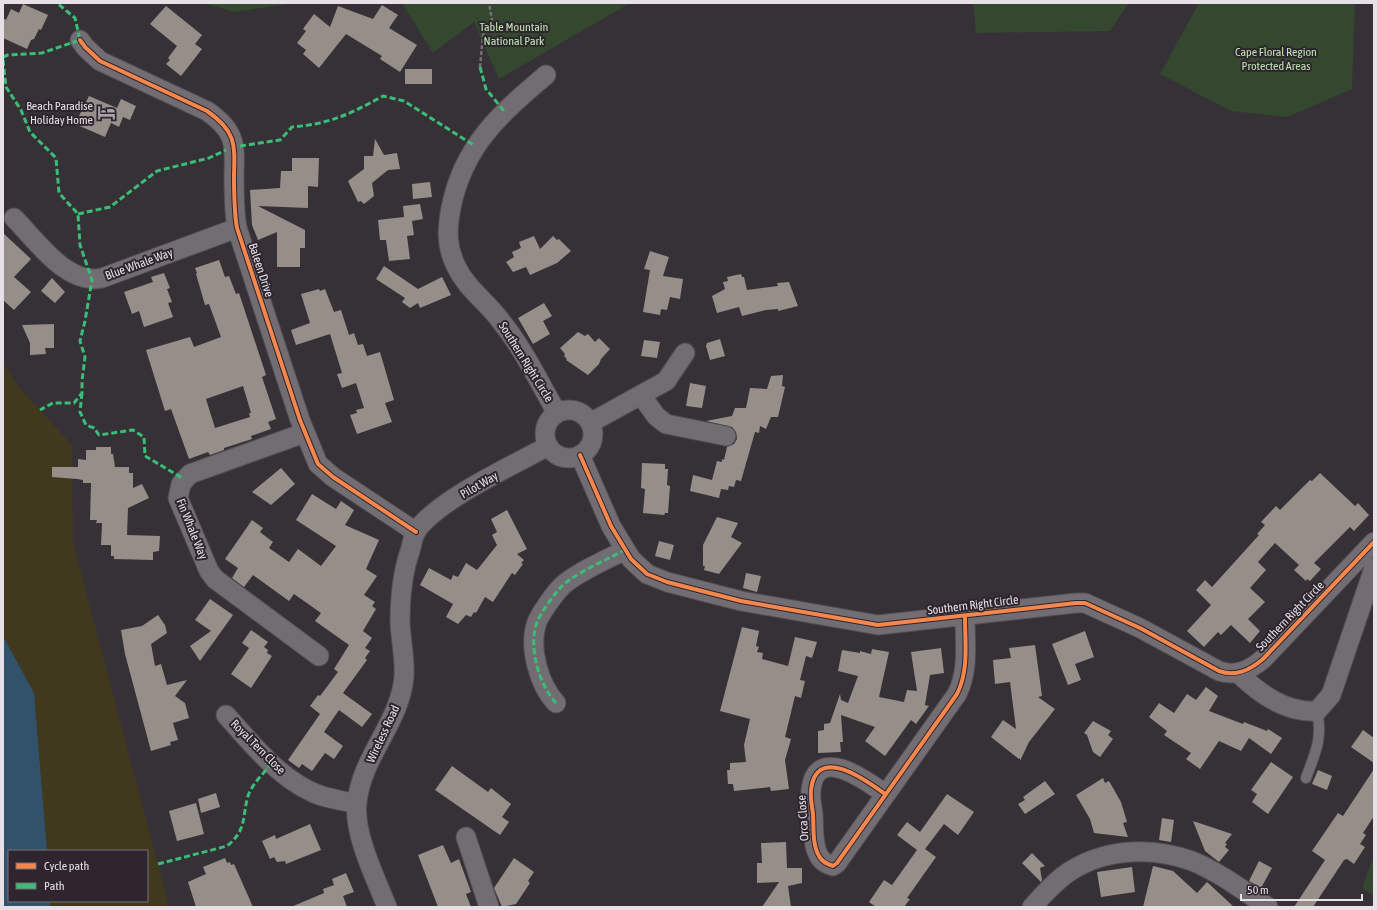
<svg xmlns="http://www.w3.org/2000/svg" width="1377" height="910" font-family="'Asap Condensed',sans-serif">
	<rect width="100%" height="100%" fill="#363136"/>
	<g fill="#34472f">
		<polygon points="202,3 294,3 235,12"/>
		<polygon points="402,3 630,3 499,79 474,22 433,53"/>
		<polygon points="973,3 1129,3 1110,31 976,33"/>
		<polygon points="1199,3 1355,3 1352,89 1287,117 1231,111 1160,74"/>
		<polygon points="1374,855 1374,896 1362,888"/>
	</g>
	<polygon fill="#40391e" points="3,362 16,384 72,445 73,542 169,907 50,907 50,901 147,901 147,851 47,851 34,693 3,636"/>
	<polygon fill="#32526b" points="3,636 34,693 47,851 9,851 9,901 50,901 50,907 3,907"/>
	<g fill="#968e89" fill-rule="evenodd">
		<polygon points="23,4 48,15 41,30 39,29 34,39 31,40 27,49 3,38 3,18 6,20 11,9 19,13"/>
		<polygon points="382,5 398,15 389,28 417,45 400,72 380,59 382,56 346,34 319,68 303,54 306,50 297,43 306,31 303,29 305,26 314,14 330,27 338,6 373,19"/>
		<polygon points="166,6 202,35 195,44 202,49 181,76 166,64 170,60 168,58 177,46 150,24"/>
		<rect x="405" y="69" width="27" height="15"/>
		<polygon points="89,96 117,108 121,99 136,106 130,120 123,117 119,127 111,123 105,137 75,124"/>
		<polygon points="375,139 384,155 397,153 400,169 388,170 372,183 374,196 364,204 361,201 358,202 348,181 364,169 364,156 373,156"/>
		<polygon points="292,158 319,158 318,187 308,186 308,208 258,206 305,230 305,248 300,248 300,267 277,267 277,232 258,240 252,225 250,190 280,188 281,171 292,171"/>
		<polygon points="430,182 432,197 413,199 412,184"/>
		<polygon points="420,204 423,219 412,221 414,235 407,236 410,259 389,261 386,240 380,240 378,220 404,217 403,206"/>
		<polygon points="3,233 31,259 14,277 31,292 14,310 3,300"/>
		<polygon points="534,236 540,249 553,236 557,240 559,239 571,251 557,263 530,275 526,267 513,272 506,262 514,257 512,252 521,248 519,242"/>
		<polygon points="650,251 669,257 663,276 683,279 680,299 670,297 667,310 661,309 660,315 643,312 650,270 644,269"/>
		<path d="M219,260L225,277L229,276L236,294L239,293L266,375L262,377L276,419L268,422L271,429L251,436L252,439L224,448V450L210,455L208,452L189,459L171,409L165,411L146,350L190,337L194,347L221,337L209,304L205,305L196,274L197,273L195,268ZM243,386L251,413H249L250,417L215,428L206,399Z"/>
		<polygon points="384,266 418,289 442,277 451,295 420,308 418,303 410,308 402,302 405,298 376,279"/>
		<polygon points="164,273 170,288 167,289 172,302 168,303 173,317 144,327 139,311 132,314 124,292 153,282 151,277"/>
		<polygon points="741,274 742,277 744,277 747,290 778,286 777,283 789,282 798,306 778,311 778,309 766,310 742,316 739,307 717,313 712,296 725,289 723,282 728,281 727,277"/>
		<polygon points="52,278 65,292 55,303 41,291"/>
		<polygon points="319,289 320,291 325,289 334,312 341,310 349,335 354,333 358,345 363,344 367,356 380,352 394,400 385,403 392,422 357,434 350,415 357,413 356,410 364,408 356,383 342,388 337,374 342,373 330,334 296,345 291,330 310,323 301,294"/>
		<polygon points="544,303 552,316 543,321 550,334 533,344 518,318"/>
		<polygon points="54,324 54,348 45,348 46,354 30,355 30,343 22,325"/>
		<polygon points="578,332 585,336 588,334 595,342 599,338 610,349 601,359 599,364 588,375 566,360 567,359 564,356 565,354 560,348"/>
		<polygon points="720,339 725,356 710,360 706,346 707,343"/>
		<polygon points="644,340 660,342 657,358 641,356"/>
		<polygon points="783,375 782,386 785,387 778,417 771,417 766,429 760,426 759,433 755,432 741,481 736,480 734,487 729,486 728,490 721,489 719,498 690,491 693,475 712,480 717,461 722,462 722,459 724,460 727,447 734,444 737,439 736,432 732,427 706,421 732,416 735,408 746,408 750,388 767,389 771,376"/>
		<polygon points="690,383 706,386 702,408 686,406"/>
		<polygon points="96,447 111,447 111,454 113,454 115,467 129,467 129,473 133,473 133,488 142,484 149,498 128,508 127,535 160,536 159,551 153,552 153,560 114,559 114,556 111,556 111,545 101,545 102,523 96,523 97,520 90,520 91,483 83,483 83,480 77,479 52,477 52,467 78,467 78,459 86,460 86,450 96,450"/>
		<polygon points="642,463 665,464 665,469 668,469 667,485 670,486 668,513 665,513 664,515 643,513 645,489 641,488"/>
		<polygon points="281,468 295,484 271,505 252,492"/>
		<polygon points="1320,473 1355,506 1358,503 1369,515 1354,531 1350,527 1314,563 1321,569 1310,581 1307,579 1306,581 1294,570 1299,565 1275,543 1258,562 1266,570 1250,588 1265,602 1248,619 1260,631 1250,643 1231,625 1221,635 1218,632 1204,647 1187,631 1211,605 1196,590 1205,580 1212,587 1259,535 1257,534 1265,525 1261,522 1276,506 1280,510 1310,480 1312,481"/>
		<polygon points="312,494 336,509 341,501 354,510 345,525 379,540 366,569 377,576 364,595 375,602 372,606 376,609 363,631 372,638 365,648 370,651 365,658 367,660 343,693 372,714 362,727 339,710 324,732 343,746 334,759 325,753 312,771 302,764 299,768 288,760 320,714 310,706 318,695 320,696 338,672 334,669 349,645 315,621 321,613 294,594 289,601 253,575 244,587 232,578 238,568 225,559 252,520 263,528 260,532 273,542 269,548 289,562 298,549 321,566 336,546 296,520"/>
		<polygon points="507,510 527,549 517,554 524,560 521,563 523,564 515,575 512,573 493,602 485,597 476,613 474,612 471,617 466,615 458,624 446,617 453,604 420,585 429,568 451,580 453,575 458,577 466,563 477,570 497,545 492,535 497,532 491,519"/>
		<polygon points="717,517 738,523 731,537 742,543 719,574 704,570 705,566 703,566 703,545"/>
		<polygon points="659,541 674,545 670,560 655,556"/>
		<polygon points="746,573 761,576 757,592 743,588"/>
		<polygon points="210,599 233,615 200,661 190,646 211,631 195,620"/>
		<polygon points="158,615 165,625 167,633 151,644 155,666 161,664 167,685 187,680 175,696 185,703 189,718 173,723 178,740 170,742 171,745 151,751 125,654 121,630 142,626"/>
		<polygon points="742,627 759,631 756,646 759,647 757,652 763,653 762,659 788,666 795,637 817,642 812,658 806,656 800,680 805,681 801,698 795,696 785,737 791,739 785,760 789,789 771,791 770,787 734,791 733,784 728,784 727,770 730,770 730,763 746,762 744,745 750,719 720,711"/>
		<polygon points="251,630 268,642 264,647 268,650 267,653 272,656 251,688 231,674 249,648 242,643"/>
		<polygon points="1085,631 1094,657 1075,664 1081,680 1068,685 1052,644"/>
		<polygon points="1035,645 1042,696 1038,697 1055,709 1029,742 1020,761 1020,758 1019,759 991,737 1003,720 1016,729 1010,682 995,684 993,660 1011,658 1009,648"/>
		<polygon points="941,648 944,673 930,675 925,705 929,706 916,724 911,720 885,756 865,741 875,727 841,715 843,742 840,742 841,752 818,753 818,731 824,730 824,724 830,723 840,694 841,700 848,703 858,676 838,671 842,650 860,653 860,651 871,654 872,649 889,652 879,697 904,702 907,690 917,691 911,652"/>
		<polygon points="1206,687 1218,696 1209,711 1243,724 1244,722 1267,731 1268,729 1282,738 1271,754 1249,738 1241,751 1219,741 1200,769 1186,759 1191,753 1164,735 1167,731 1149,717 1159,703 1174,713 1187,694 1196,700"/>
		<polygon points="1093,721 1111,731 1108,735 1113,739 1100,757 1093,752 1087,735 1084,733"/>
		<polygon points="1363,730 1374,738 1374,763 1351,747"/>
		<polygon points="1271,762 1293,777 1268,814 1252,802 1257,794 1251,790"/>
		<polygon points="452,766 488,792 491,788 511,804 502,817 509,822 500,835 435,790"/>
		<polygon points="1374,769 1374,816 1363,833 1366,835 1360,844 1365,847 1354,864 1347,859 1344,860 1313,907 1294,907 1325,860 1312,851 1338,813 1343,816"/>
		<polygon points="1318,770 1332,776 1327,790 1312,784"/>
		<polygon points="1103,778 1105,783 1109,781 1121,802 1127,822 1123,823 1128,837 1094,833 1090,819 1076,795"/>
		<polygon points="1045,781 1055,794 1025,814 1018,804 1025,800 1023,797"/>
		<polygon points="216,793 220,807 201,813 198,799"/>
		<polygon points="947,794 974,812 958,835 944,824 925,849 936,857 907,898 910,899 904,907 876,907 869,902 884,880 892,885 917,850 897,835 907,822 920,832"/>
		<polygon points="196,803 204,834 177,841 169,811"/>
		<polygon points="1162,818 1174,820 1171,842 1159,840"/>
		<polygon points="1193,821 1232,834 1225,843 1227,844 1225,847 1229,850 1219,862 1205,851"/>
		<polygon points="310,824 321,850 286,864 285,861 277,862 274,857 270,859 262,841 275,835 276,839"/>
		<polygon points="786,842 787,868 802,868 802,883 788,886 791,907 762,907 779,882 757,883 757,863 762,863 761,843"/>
		<polygon points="443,845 451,863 459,859 471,892 466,894 471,907 438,907 418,855"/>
		<polygon points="1032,853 1045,866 1040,868 1042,880 1041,882 1022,863"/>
		<polygon points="225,858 227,863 230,862 231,865 234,864 253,907 196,907 188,882 206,874 203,867"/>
		<polygon points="514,858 534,872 528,881 530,883 516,904 502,907 494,888"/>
		<polygon points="1259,861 1272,868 1261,888 1249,881"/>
		<polygon points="1153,866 1173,871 1197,893 1207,882 1234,907 1143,907"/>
		<polygon points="1132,867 1135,892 1101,897 1097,872"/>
		<polygon points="346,873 354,892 343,896 347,907 291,907 324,893 323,889 334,885 332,879"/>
	</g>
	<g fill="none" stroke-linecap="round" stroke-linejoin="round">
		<defs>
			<path id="lane" d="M1306,778C1315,753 1323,739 1317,711"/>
			<g id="street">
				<path d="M80,40L85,47L100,61L207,111C236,131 235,144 234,175C234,193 234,211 237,228L300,420L318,464L333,477L416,532"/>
				<path d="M546,75C500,114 463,146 451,208C447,229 446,246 456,266C466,288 486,301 500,320C523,348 539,382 557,413"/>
				<path d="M14,218C36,240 67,286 102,278L237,228"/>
				<polyline points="641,395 656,416 666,424 726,436"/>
				<circle cx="569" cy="434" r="24"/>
				<polyline points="590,423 666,381 685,353"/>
				<polyline points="304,433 190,474 181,484 178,498 209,571 215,579 319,656"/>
				<path d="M580,455L611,526L631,559L647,574L667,582L741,601L878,625L1076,603H1085L1140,628L1219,671C1236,677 1250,670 1263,659L1374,542"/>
				<path d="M1239,674C1260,694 1286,713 1317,711L1331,695L1374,568"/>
				<path d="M556,703C539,685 528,647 537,622C540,614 555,593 561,587C575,573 608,559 625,550"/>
				<path d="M226,715C251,743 279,778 314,793C327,799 343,800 356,804"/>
				<path d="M885,794C867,781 816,743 811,790C810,798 812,806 813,814C814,828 812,844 819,856C822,862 827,864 833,866L837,863L957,694C969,670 965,644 965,617"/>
				<polyline points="466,837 489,907"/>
				<path d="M387,907C376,879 353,833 357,803C361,757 400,723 404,677C405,658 401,641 400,623C400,598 402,574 410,551C412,545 413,536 416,531C439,499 512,466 548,446"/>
				<path d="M1032,907C1044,894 1057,879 1072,870C1108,848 1153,847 1192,861C1219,872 1244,891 1268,907"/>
			</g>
		</defs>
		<use href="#lane" stroke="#524e52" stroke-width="12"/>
		<use href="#street" stroke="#524e52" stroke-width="21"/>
		<polyline stroke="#726e72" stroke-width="2.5" stroke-dasharray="4 2" stroke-linecap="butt" points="480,67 483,35 492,20 489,3"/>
		<use href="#lane" stroke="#726d72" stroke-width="10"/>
		<use href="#street" stroke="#726d72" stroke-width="19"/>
		<g stroke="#3abd76" stroke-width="3" stroke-dasharray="6 3" stroke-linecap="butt">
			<polyline points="3,57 8,55 42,53 80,40 75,18 57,3"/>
			<polyline points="3,60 6,87 21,110 30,132 56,158 59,193 78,214 80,245 92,280 85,321 80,341 85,357 82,381 82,393 74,403 53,403 40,410"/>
			<polyline points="480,67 486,89 504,111"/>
			<path d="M240,146L280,140L292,127C330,124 350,114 383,96L404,101L475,146"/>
			<polyline points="78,214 110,207 157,171 209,158 226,150"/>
			<polyline points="82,393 80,412 86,425 94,428 99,435 133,430 144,437 145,456 184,479"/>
			<path d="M556,703C539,685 528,647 537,622C540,614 555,593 561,587C575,573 608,559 625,550"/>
			<path d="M158,864L227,846C247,830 242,817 248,796C252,784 264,773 272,763"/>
		</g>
		<defs>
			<g id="cycleway">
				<path d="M80,40L85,47L100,61L207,111C236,131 235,144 234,175C234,193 234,211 237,228L300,420L318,464L333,477L416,532"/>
				<path d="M580,455L611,526L631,559L647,574L667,582L741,601L878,625L1076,603H1085L1140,628L1219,671C1236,677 1250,670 1263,659L1374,542"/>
				<path d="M885,794C867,781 816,743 811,790C810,798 812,806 813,814C814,828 812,844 819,856C822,862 827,864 833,866L837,863L957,694C969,670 965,644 965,617"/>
			</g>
		</defs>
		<use href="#cycleway" stroke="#2e252e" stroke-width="6"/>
		<use href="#cycleway" stroke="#f5874c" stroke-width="4"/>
	</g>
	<defs>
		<symbol id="hotel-bare" viewBox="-9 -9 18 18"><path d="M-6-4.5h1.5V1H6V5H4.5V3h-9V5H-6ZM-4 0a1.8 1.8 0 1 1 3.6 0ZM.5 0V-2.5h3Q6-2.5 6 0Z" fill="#a9a3a9" stroke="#2e252e" stroke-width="2.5" paint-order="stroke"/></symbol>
	</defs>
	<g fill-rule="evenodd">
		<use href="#hotel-bare" x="94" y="100" width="25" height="25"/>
	</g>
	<g text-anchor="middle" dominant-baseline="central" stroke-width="4" stroke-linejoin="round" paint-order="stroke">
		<g font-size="12" fill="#bae6ad" stroke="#2e252e">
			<text x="514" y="27">Table Mountain<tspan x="514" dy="14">National Park</tspan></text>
			<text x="1276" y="52">Cape Floral Region<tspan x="1276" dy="14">Protected Areas</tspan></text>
		</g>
		<g font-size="12" fill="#e7e1e7" stroke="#2e252e" text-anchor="end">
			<text x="93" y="106">Beach Paradise<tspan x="93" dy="14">Holiday Home</tspan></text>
		</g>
		<g font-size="12" fill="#e7e1e7" stroke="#2e252e">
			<text transform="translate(139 264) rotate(-20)">Blue Whale Way</text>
			<text transform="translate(261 270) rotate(72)">Baleen Drive</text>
			<text transform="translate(526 362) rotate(58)">Southern Right Circle</text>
			<text transform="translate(479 485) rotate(-30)">Pilot Way</text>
			<text transform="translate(192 529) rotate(68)">Fin Whale Way</text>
			<text transform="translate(973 605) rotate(-7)">Southern Right Circle</text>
			<text transform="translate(1290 616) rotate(-46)">Southern Right Circle</text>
			<text transform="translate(383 734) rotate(-65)">Wireless Road</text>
			<text transform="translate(258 747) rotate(45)">Royal Tern Close</text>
			<text transform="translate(803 818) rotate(-94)">Orca Close</text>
		</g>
	</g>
	<rect width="1377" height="910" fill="none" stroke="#e7e1e7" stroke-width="8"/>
	<rect x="8" y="850" width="140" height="52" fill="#2e252e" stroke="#787078"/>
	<rect x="16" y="863" width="20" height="6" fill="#f5874c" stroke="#787078"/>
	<text x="44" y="870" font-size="12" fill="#e7e1e7">Cycle path</text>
	<rect x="16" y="883" width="20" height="6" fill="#3abd76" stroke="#787078"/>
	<text x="44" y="890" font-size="12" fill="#e7e1e7">Path</text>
	<path d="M1241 894v6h121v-6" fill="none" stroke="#e7e1e7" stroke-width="2"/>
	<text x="1247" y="894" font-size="12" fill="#e7e1e7" stroke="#2e252e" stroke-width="3" paint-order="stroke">50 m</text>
</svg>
